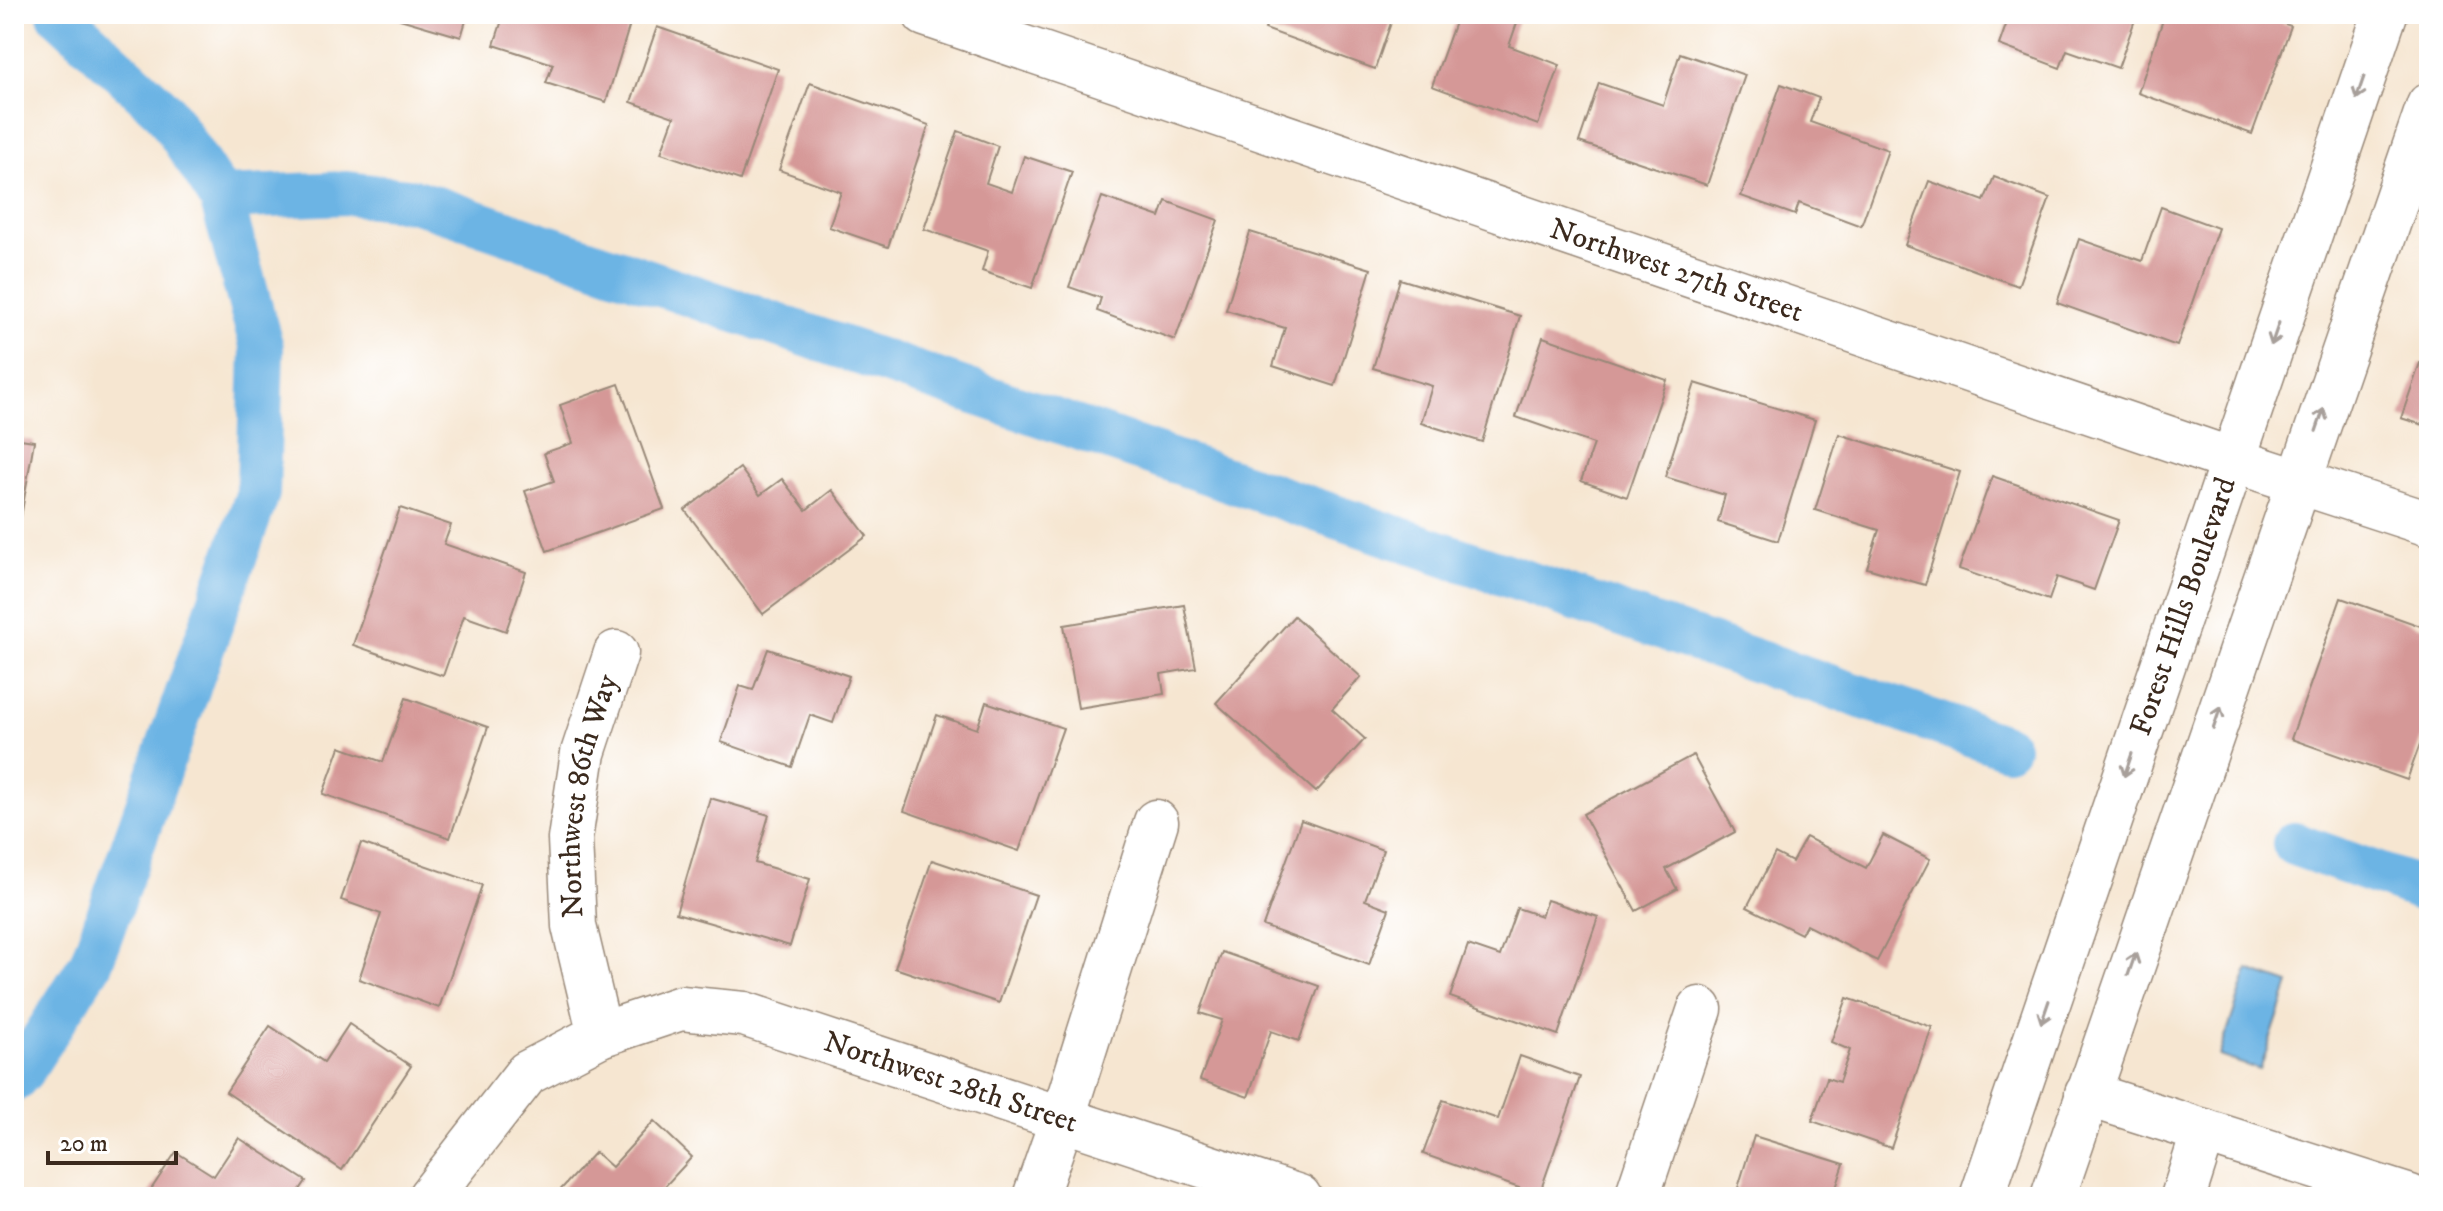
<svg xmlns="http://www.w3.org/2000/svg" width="2443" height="1211" font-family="'IM FELL DW Pica',serif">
	<rect width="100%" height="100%" fill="#fff"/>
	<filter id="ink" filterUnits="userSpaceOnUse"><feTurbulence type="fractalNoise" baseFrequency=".0125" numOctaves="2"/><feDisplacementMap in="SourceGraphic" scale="16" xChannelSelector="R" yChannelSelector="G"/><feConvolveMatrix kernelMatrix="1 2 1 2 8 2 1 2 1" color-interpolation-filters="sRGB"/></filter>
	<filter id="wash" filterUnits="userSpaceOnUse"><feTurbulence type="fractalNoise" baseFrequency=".006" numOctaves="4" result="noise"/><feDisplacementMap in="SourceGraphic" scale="32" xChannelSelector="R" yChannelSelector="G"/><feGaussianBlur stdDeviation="1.8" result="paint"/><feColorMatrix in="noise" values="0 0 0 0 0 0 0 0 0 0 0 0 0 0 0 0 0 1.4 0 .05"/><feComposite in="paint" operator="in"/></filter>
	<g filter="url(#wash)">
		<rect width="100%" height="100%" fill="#f6e6d1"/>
		<polygon fill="#6cb4e4" stroke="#546f81" stroke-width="2" points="2248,970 2289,984 2260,1070 2219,1056"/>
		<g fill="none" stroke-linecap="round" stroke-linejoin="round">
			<g stroke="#6cb4e4" stroke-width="44">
				<polyline points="221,198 347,193 416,201 2007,747"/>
				<polyline points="2294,844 2429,892"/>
				<polyline points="14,1080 23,1070 91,963 258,493 262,348 221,198 165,112 59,14"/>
			</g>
		</g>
		<g id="blocks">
			<g fill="#d59897">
				<polygon points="401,14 468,14 461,37 400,19"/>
				<polygon points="504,14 633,14 606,102 546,83 553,64 494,45"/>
				<polygon points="1270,14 1394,14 1375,69 1265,29"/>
				<polygon points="1458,14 1520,14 1509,46 1560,65 1538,125 1432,86"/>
				<polygon points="2010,14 2137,14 2118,68 2067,50 2060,68 1999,45"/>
				<polygon points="2165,14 2256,14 2291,26 2252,134 2138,93"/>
				<polygon points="657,27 778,69 740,180 661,153 674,117 631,102"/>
				<polygon points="1680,53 1745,75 1707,185 1579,142 1599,83 1663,105"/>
				<polygon points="810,83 929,125 888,247 829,227 841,192 779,170"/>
				<polygon points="1781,84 1819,98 1810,122 1888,150 1861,226 1799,203 1795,215 1741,196"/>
				<polygon points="958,131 998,146 986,183 1012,192 1024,156 1072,172 1032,288 982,271 988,251 924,229"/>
				<polygon points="1994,177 2050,198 2018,286 1905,245 1929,181 1984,201"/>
				<polygon points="1102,197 1160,217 1166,201 1218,220 1175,340 1097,311 1101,298 1069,287"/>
				<polygon points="2161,207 2218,228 2177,346 2057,303 2079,239 2142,261"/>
				<polygon points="1250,232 1371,269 1335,386 1273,366 1285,328 1226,310"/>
				<polygon points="1400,279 1520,316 1482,442 1421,423 1432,386 1373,368"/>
				<polygon points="1543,337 1667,380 1627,497 1581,481 1594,444 1516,417"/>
				<polygon points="2420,363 2429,367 2429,427 2401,418"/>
				<polygon points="1695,383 1815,420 1778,541 1718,522 1725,495 1665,477"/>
				<polygon points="619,384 664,509 547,551 525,491 554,481 544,453 573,443 560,405"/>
				<polygon points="1839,434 1960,472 1925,585 1867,568 1879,530 1815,510"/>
				<polygon points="14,438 34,441 19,529 14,528"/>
				<polygon points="740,468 760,495 782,479 806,510 832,490 867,536 763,614 685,510"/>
				<polygon points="1992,476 2119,520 2094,590 2057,577 2049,600 1959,569"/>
				<polygon points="400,508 451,525 444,544 526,572 506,631 464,616 443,676 353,645"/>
				<polygon points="2341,598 2429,629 2429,719 2407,780 2291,739"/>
				<polygon points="1184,605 1196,668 1161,674 1164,694 1078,708 1064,625"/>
				<polygon points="1294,616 1361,677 1332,709 1365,739 1316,792 1216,703"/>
				<polygon points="768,649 849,676 833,723 810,715 792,767 721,742 740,686 753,690"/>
				<polygon points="406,698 488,727 450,838 323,794 340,747 383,762"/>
				<polygon points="986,702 1063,728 1019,851 904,811 937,715 977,729"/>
				<polygon points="1693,755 1735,832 1666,869 1677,889 1636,911 1583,814"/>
				<polygon points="710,798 769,815 755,863 810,879 790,946 676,913"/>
				<polygon points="1301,820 1383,850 1365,900 1389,909 1369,965 1263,926"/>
				<polygon points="1883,835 1930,859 1877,961 1806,925 1801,934 1747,907 1775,853 1792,862 1806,837 1866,868"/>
				<polygon points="361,843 482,885 439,1008 359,979 381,914 341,900"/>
				<polygon points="932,860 1036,895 999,1003 895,968"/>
				<polygon points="1547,900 1598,917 1558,1035 1450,997 1468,945 1500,956 1517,908 1541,916"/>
				<polygon points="1222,952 1319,986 1299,1041 1271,1031 1248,1097 1200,1080 1222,1020 1200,1013"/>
				<polygon points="1847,998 1932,1027 1891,1148 1812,1121 1827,1078 1839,1082 1850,1050 1831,1042"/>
				<polygon points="349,1024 411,1066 342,1170 226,1092 270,1026 324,1062"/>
				<polygon points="1520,1056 1580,1077 1539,1195 1423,1154 1443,1100 1498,1119"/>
				<polygon points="654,1121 692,1157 655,1197 554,1197 595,1152 612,1167"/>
				<polygon points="1754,1136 1844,1164 1833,1197 1746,1197 1746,1194 1737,1191"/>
				<polygon points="239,1138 306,1181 295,1197 146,1197 176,1152 214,1176"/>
			</g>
		</g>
	</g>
	<g filter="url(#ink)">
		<use href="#blocks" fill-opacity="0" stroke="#988878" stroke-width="2"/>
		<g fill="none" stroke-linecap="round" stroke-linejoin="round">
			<defs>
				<g id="minor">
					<path id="s1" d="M925,14L2232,460L2429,524"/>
					<path id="s2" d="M600,1035L574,926L570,839L583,753L616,653"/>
					<polyline points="2087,1094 2410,1197"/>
					<path id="s3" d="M430,1197L527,1073L600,1035L681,1008L744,1014L1299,1197"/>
					<polyline points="1035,1197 1063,1117 1156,822"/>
					<polyline points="1637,1197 1700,1009"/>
					<path id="s4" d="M1982,1197L2385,14"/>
					<polyline points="2053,1197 2429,105"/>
					<polyline points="2183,1197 2204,1131"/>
				</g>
			</defs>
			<use href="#minor" stroke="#988878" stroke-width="47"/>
			<use href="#minor" stroke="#fff" stroke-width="44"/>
		</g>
		<defs><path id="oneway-shaft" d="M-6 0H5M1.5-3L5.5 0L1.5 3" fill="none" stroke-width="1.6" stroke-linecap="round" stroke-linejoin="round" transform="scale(2)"/></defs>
		<g stroke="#a79f9a">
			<use href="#oneway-shaft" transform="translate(2360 88) rotate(109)"/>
			<use href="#oneway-shaft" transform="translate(2275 334) rotate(109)"/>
			<use href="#oneway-shaft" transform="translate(2320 420) rotate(-71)"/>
			<use href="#oneway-shaft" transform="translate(2217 718) rotate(-71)"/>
			<use href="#oneway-shaft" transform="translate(2128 765) rotate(109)"/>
			<use href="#oneway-shaft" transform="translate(2132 964) rotate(-71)"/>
			<use href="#oneway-shaft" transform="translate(2045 1012) rotate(109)"/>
		</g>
	</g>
	<g text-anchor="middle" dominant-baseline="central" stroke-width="7" stroke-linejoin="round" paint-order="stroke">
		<g font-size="30" fill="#3b2a1e" stroke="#fff">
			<text stroke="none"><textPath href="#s1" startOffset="794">Northwest 27th Street</textPath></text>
			<text stroke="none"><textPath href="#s4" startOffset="624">Forest Hills Boulevard</textPath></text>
			<text stroke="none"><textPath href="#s2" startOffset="244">Northwest 86th Way</textPath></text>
			<text stroke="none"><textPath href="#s3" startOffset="606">Northwest 28th Street</textPath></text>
		</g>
	</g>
	<rect width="2443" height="1211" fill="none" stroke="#fff" stroke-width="48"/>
	<path d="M48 1151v12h128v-12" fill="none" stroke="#3b2a1e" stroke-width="4"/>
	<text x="60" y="1151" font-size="24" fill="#3b2a1e" stroke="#ffffff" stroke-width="6" paint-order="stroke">20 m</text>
</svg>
